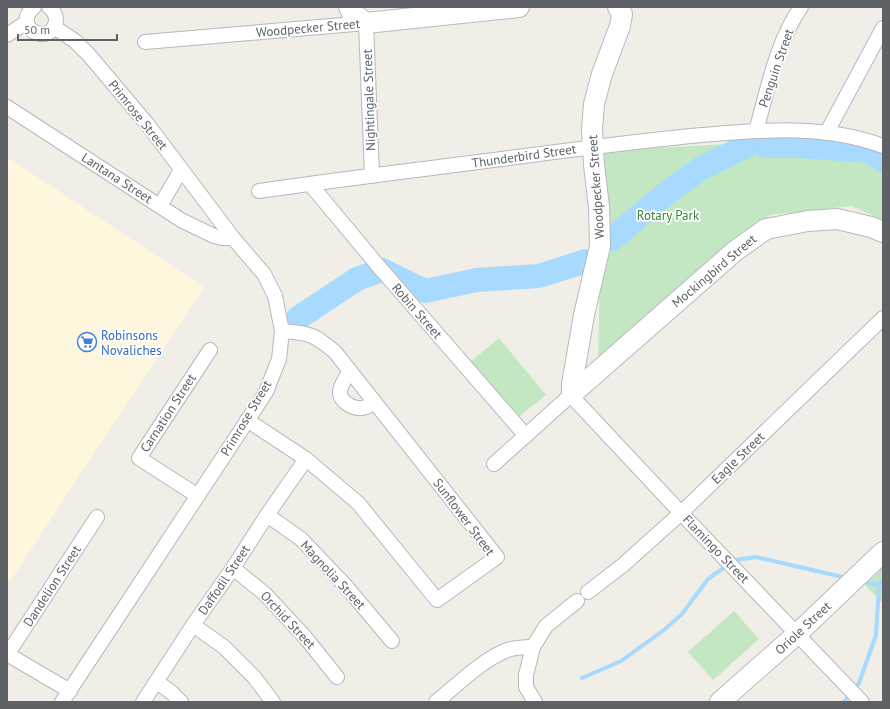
<svg xmlns="http://www.w3.org/2000/svg" width="890" height="709" font-family="'PT Sans',sans-serif">
	<rect width="100%" height="100%" fill="#f0eee6"/>
	<polygon fill="#fef6dd" points="7,157 204,287 7,586"/>
	<g fill="#c3e7c3">
		<polygon points="837,138 883,155 883,220 852,206 770,215 598,362 603,151"/>
		<polygon points="499,338 546,395 517,418 470,362"/>
		<polygon points="883,567 883,604 865,585"/>
		<polygon points="734,611 759,639 713,680 688,652"/>
	</g>
	<g fill="none" stroke-linecap="round" stroke-linejoin="round">
		<g stroke="#a8d9fe" stroke-width="4">
			<polyline points="861,581 879,585"/>
			<polyline points="582,678 621,661 664,630 682,614 708,579 735,560 756,557 847,578"/>
			<polyline points="844,702 859,683 876,635 879,585 883,580"/>
		</g>
		<g stroke="#a8d9fe" stroke-width="24">
			<polyline points="765,146 801,146 870,151 883,161"/>
			<polyline points="612,239 663,196 700,169 746,146"/>
			<polyline points="298,318 357,279 382,270 425,291 477,280 539,276 586,261"/>
		</g>
		<defs>
			<g id="street">
				<path d="M34,7C9,29 54,48 56,20C56,15 53,10 49,7"/>
				<polyline points="54,27 75,41 89,55 148,125 233,238 264,274 275,296 282,331 279,359 266,392 62,702"/>
				<polyline points="7,35 27,22"/>
				<polyline points="145,42 366,23 372,176"/>
				<polyline points="7,107 181,220 214,236 222,238 233,238"/>
				<path d="M756,131C768,89 776,43 801,7"/>
				<polyline points="827,132 883,28"/>
				<polyline points="310,184 380,268 526,436"/>
				<path d="M259,191C350,178 441,167 532,155C588,148 645,140 702,135C762,130 825,124 883,146"/>
				<polyline points="160,206 181,170"/>
				<path d="M350,371C346,377 341,384 340,391C339,403 356,411 366,407C369,406 372,403 374,401"/>
				<path d="M247,420L306,459L358,503L437,600L497,557L335,352C314,334 309,333 282,331"/>
				<polyline points="494,464 572,394 577,402 681,513 862,702"/>
				<polyline points="198,496 139,458 210,350"/>
				<polyline points="267,515 301,539 344,584 392,641"/>
				<polyline points="233,568 265,594 305,637 337,677"/>
				<polyline points="588,592 623,565 681,513 883,318"/>
				<polyline points="193,625 224,647 254,677 273,702"/>
				<polyline points="7,654 70,691"/>
				<polyline points="7,655 97,517"/>
				<polyline points="157,682 171,692 181,702"/>
				<polyline points="143,702 193,625 233,568 267,515 306,459"/>
				<path d="M436,702C457,685 481,661 505,651C514,647 524,647 533,647"/>
				<polyline points="535,702 526,687 526,675 533,647 546,626 577,601"/>
			</g>
			<g id="secondary">
				<polyline points="349,7 352,13 366,23 519,7"/>
				<polyline points="572,394 572,384 584,315 600,246 599,207 594,165 592,129 594,104 602,74 620,26 622,14 618,7"/>
				<polyline points="572,394 735,251 766,229 808,221 837,219 871,227 883,232"/>
				<polyline points="720,702 797,634 883,552"/>
			</g>
		</defs>
		<use href="#street" stroke="#b6b8bd" stroke-width="16"/>
		<use href="#secondary" stroke="#b7bac0" stroke-width="22"/>
		<use href="#street" stroke="#fff" stroke-width="14"/>
		<use href="#secondary" stroke="#fff" stroke-width="20"/>
	</g>
	<defs>
		<symbol id="supermarket-ring" viewBox="-11 -11 22 22"><circle r="9.5" fill="#fff" stroke="#3f7fe0" stroke-width="1.5"/><path d="M-6-5.5h2.5l.6 2H6L4.5 2H-2.5L-4.4-4H-6ZM-1.5 3.2a1.3 1.3 0 1 0 .1 0ZM3 3.2a1.3 1.3 0 1 0 .1 0Z" fill="#3f7fe0"/></symbol>
	</defs>
	<g fill-rule="evenodd">
		<use href="#supermarket-ring" x="76" y="331" width="22" height="22"/>
	</g>
	<g text-anchor="middle" dominant-baseline="central" stroke-width="3.5" stroke-linejoin="round" paint-order="stroke">
		<g font-size="13" fill="#5e6266" stroke="#fff">
			<text transform="translate(308 28) rotate(-5)">Woodpecker Street</text>
			<text transform="translate(776 68) rotate(-71)">Penguin Street</text>
			<text transform="translate(369 100) rotate(-92)">Nightingale Street</text>
			<text transform="translate(138 115) rotate(51)">Primrose Street</text>
			<text transform="translate(524 156) rotate(-8)">Thunderbird Street</text>
			<text transform="translate(117 178) rotate(33)">Lantana Street</text>
			<text transform="translate(596 187) rotate(-94)">Woodpecker Street</text>
			<text transform="translate(714 271) rotate(-40)">Mockingbird Street</text>
			<text transform="translate(417 311) rotate(49)">Robin Street</text>
			<text transform="translate(168 413) rotate(-57)">Carnation Street</text>
			<text transform="translate(246 418) rotate(-59)">Primrose Street</text>
			<text transform="translate(738 458) rotate(-44)">Eagle Street</text>
			<text transform="translate(464 517) rotate(53)">Sunflower Street</text>
			<text transform="translate(716 549) rotate(46)">Flamingo Street</text>
			<text transform="translate(333 575) rotate(47)">Magnolia Street</text>
			<text transform="translate(224 580) rotate(-56)">Daffodil Street</text>
			<text transform="translate(52 586) rotate(-57)">Dandelion Street</text>
			<text transform="translate(288 620) rotate(47)">Orchid Street</text>
			<text transform="translate(803 628) rotate(-43)">Oriole Street</text>
		</g>
		<g font-size="13" fill="#36853a" stroke="#fff">
			<text x="668" y="215">Rotary Park</text>
		</g>
		<g font-size="13" fill="#366cbe" stroke="#fff" text-anchor="start">
			<text x="101" y="335">Robinsons<tspan x="101" dy="15">Novaliches</tspan></text>
		</g>
	</g>
	<rect width="890" height="709" fill="none" stroke="#5e6266" stroke-width="16"/>
	<path d="M18 34v6h99v-6" fill="none" stroke="#5e6266" stroke-width="2"/>
	<text x="24" y="34" font-size="12" fill="#5e6266" stroke="#ffffff" stroke-width="3" paint-order="stroke">50 m</text>
</svg>
